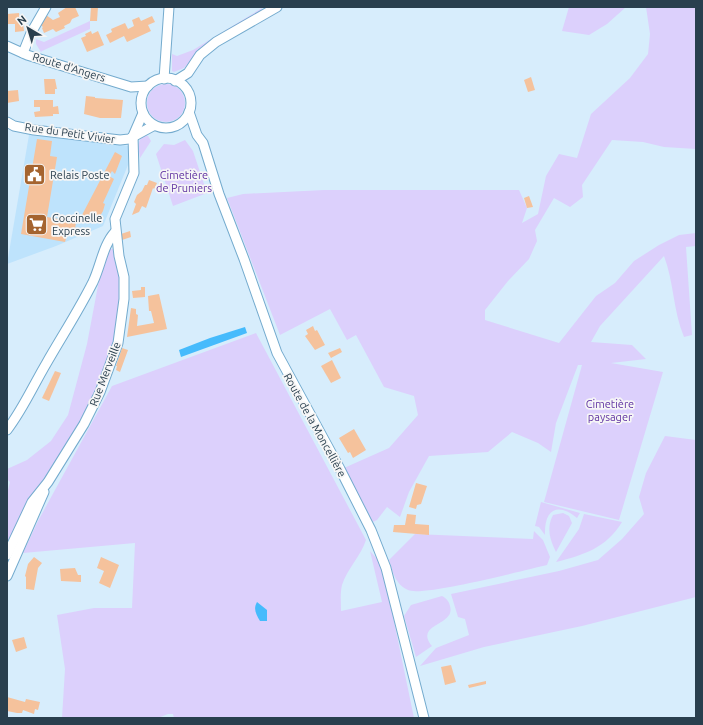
<svg xmlns="http://www.w3.org/2000/svg" width="703" height="725" font-family="Ubuntu,sans-serif">
	<rect width="100%" height="100%" fill="#d7edfc"/>
	<polygon fill="#bee3fc" points="29,135 129,146 128,165 103,226 56,246 7,264"/>
	<g fill="#dcd0fc">
		<polygon points="569,7 626,7 607,24 589,35 562,31"/>
		<path d="M646,7H696V149L664,147L643,142L612,140L582,185L583,197L570,207L554,198L535,230L537,241L529,259L508,281L485,310V320L559,343L596,296L615,283L634,261L659,245L679,235L696,233V246L686,247L692,335L684,337C673,311 674,282 664,256L600,326L591,342L632,345L646,359L611,363L663,372L619,520L544,502L582,365H578L556,423L551,452L538,443L512,432L488,452L429,456L409,492L400,517L387,507L377,520L373,522L344,468L389,448L418,415L414,396L384,387L356,335L347,340L330,309L280,335L227,198L243,194L324,190H519L527,208L522,223L538,214L546,176L559,154L577,158L591,114L630,78L648,54L650,34Z"/>
		<polygon points="262,8 261,13 197,54 184,68 174,72 172,71 172,54 177,56 193,50"/>
		<polygon points="90,21 90,29 42,51 41,52 36,44 36,39 44,42"/>
		<circle cx="166" cy="103" r="19"/>
		<polygon points="142,134 148,136 151,141 140,158 138,145"/>
		<polygon points="185,140 193,151 207,193 173,206 156,154 164,144 174,145"/>
		<path d="M111,249H115C118,266 122,283 121,300C119,342 99,394 77,429C52,468 24,504 7,547V494L10,482L7,479V469L27,460L51,441L68,415L87,344L100,275L109,250Z"/>
		<path d="M256,333L366,540C361,556 347,569 342,585C340,594 341,602 341,611L382,602L370,551L379,561L390,602L414,718H174L173,714H168L158,718H62L65,669L57,615L94,608H132L135,543L23,553L38,521L112,386Z"/>
		<polygon points="665,436 696,440 696,597 582,626 484,647 420,666 436,648 469,635 465,619 458,617 451,594 559,571 598,560 622,539 644,514 639,497 646,473"/>
		<path d="M541,502L580,513L577,518C558,502 544,509 545,535L539,527L535,526Z"/>
		<path d="M563,513L569,516L572,523L556,552C550,540 546,528 553,515Z"/>
		<path d="M584,514L622,522C606,548 584,555 556,562L579,529Z"/>
		<path d="M534,531L543,540L550,557L547,565C525,570 422,597 408,590C395,584 393,572 389,560L415,534L533,539Z"/>
		<path d="M442,596C446,598 449,601 450,606C456,626 414,623 432,646L416,657L404,616L411,605Z"/>
	</g>
	<g fill="#46bbfc">
		<polygon points="245,327 247,333 181,357 179,350 210,338"/>
		<path d="M257,602L267,610V621H260C256,614 253,609 257,602Z"/>
	</g>
	<g fill="#f5c29c">
		<polygon points="67,7 75,7 79,16 72,19 70,23 64,26 65,28 56,32 53,29 44,33 42,28 43,27 39,24 46,15 53,20 60,17 58,13"/>
		<polygon points="91,7 98,7 97,21 90,21"/>
		<polygon points="19,13 20,23 23,23 24,31 15,32 15,24 7,24 7,14"/>
		<polygon points="152,16 155,22 148,25 151,31 127,42 124,36 110,43 106,35 112,32 111,29 125,23 128,29 134,26 132,20 139,17 141,21"/>
		<polygon points="91,31 92,34 98,31 104,45 87,52 81,38 86,36 85,34"/>
		<polygon points="531,77 535,90 528,92 524,80"/>
		<polygon points="44,79 55,79 57,89 55,89 55,94 45,94"/>
		<polygon points="18,90 19,101 7,103 7,91"/>
		<polygon points="86,96 95,97 95,98 123,100 121,118 100,118 84,114"/>
		<polygon points="34,100 53,100 53,107 58,106 59,114 53,114 53,116 35,117 34,112 40,111 40,107 34,107"/>
		<polygon points="37,139 52,141 50,156 57,157 47,217 76,222 74,236 67,235 65,242 21,234"/>
		<polygon points="115,152 122,156 115,174 112,171 109,176 114,179 103,203 105,204 103,211 96,223 82,215"/>
		<polygon points="149,180 157,183 154,189 153,188 146,208 142,206 139,212 132,215 136,204 134,202 137,195 142,191 145,185 147,185"/>
		<polygon points="529,196 533,207 527,208 524,198"/>
		<polygon points="130,231 131,237 122,240 121,234"/>
		<polygon points="141,287 145,287 145,297 133,298 132,291 141,290"/>
		<polygon points="159,294 167,329 127,337 131,308 136,309 136,314 138,315 137,326 154,323 151,311 149,311 148,296"/>
		<polygon points="313,326 315,331 317,330 325,345 315,350 305,336 308,334 306,330"/>
		<polygon points="122,348 128,350 120,372 116,370 117,366 116,366"/>
		<polygon points="340,348 342,352 331,358 328,353"/>
		<polygon points="332,360 341,378 331,383 321,366"/>
		<polygon points="55,371 61,373 49,401 42,398"/>
		<polygon points="354,429 366,450 353,458 350,452 348,453 339,438"/>
		<polygon points="416,483 427,486 421,504 417,505 416,509 409,507"/>
		<polygon points="407,514 416,515 415,524 429,525 429,535 393,532 394,525 405,525"/>
		<polygon points="34,557 42,563 38,568 34,590 26,589 26,577 25,576 28,564"/>
		<polygon points="101,557 119,565 110,588 99,583 104,571 97,568"/>
		<polygon points="75,568 78,575 81,575 81,582 61,581 60,569"/>
		<polygon points="24,637 27,648 16,652 12,640"/>
		<polygon points="451,665 456,682 445,685 441,667"/>
		<polygon points="486,681 486,684 469,688 468,685"/>
		<polygon points="7,697 25,702 26,699 40,702 38,710 35,709 34,714 23,710 22,713 17,713 7,711"/>
	</g>
	<g fill="none" stroke-linecap="round" stroke-linejoin="round">
		<defs>
			<g id="minor">
				<polyline points="7,46 27,55 131,87 148,86"/>
				<polyline points="23,53 31,33 46,7"/>
				<circle cx="166" cy="103" r="25"/>
				<polyline points="164,79 169,7"/>
				<polyline points="175,81 188,73 200,55 216,42 277,7"/>
				<polyline points="189,112 197,135 203,143 219,194 244,259 277,353 340,469 371,530 386,568 424,718"/>
				<polyline points="7,122 14,126 34,130 120,140 129,139 153,126"/>
				<path d="M7,430C23,409 33,386 46,364C62,336 79,310 93,282C101,265 103,245 115,232"/>
				<polyline points="7,555 32,502 48,482 84,424 100,392 118,343 124,299 124,277 119,256 115,219 134,173 133,136 143,113"/>
				<polyline points="7,576 44,492"/>
			</g>
		</defs>
		<use href="#minor" stroke="#74abce" stroke-width="11"/>
		<use href="#minor" stroke="#fff" stroke-width="9"/>
	</g>
	<defs>
		<symbol id="civic-square" viewBox="-11 -11 22 22"><rect x="-9" y="-9" width="18" height="18" rx="4" fill="#a5642f" stroke="#f6f6f6"/><path d="M-.6-6.5H3V-4.5H.6V-3L4-1V1h2V6H-6V1h2V-1L-.6-3ZM-1.2 2.5V6h2.4V2.5Z" fill="#fff"/></symbol>
		<symbol id="supermarket-square" viewBox="-11 -11 22 22"><rect x="-9" y="-9" width="18" height="18" rx="4" fill="#a5642f" stroke="#f6f6f6"/><path d="M-6-5.5h2.5l.6 2H6L4.5 2H-2.5L-4.4-4H-6ZM-1.5 3.2a1.3 1.3 0 1 0 .1 0ZM3 3.2a1.3 1.3 0 1 0 .1 0Z" fill="#fff"/></symbol>
	</defs>
	<g fill-rule="evenodd">
		<use href="#civic-square" x="22" y="162" width="25" height="25"/>
		<use href="#supermarket-square" x="24" y="212" width="25" height="25"/>
	</g>
	<g text-anchor="middle" dominant-baseline="central" stroke-width="3.5" stroke-linejoin="round" paint-order="stroke">
		<g font-size="11" fill="#293f4e" stroke="#f6f6f6">
			<text transform="translate(69 67) rotate(17)">Route d'Angers</text>
			<text transform="translate(70 133) rotate(8)">Rue du Petit Vivier</text>
			<text transform="translate(105 374) rotate(-69)">Rue Merveille</text>
			<text transform="translate(315 425) rotate(61)">Route de la Moncellière</text>
		</g>
		<g font-size="11" fill="#293f4e" stroke="#f6f6f6" text-anchor="start">
			<text x="50" y="175">Relais Poste</text>
			<text x="52" y="218">Coccinelle<tspan x="52" dy="13">Express</tspan></text>
		</g>
		<g font-size="11" fill="#6033a2" stroke="#f6f6f6">
			<text x="184" y="175">Cimetière<tspan x="184" dy="13">de Pruniers</tspan></text>
			<text x="610" y="404">Cimetière<tspan x="610" dy="13">paysager</tspan></text>
		</g>
	</g>
	<rect width="703" height="725" fill="none" stroke="#293f4e" stroke-width="16"/>
	<g transform="translate(28 28) rotate(322)" stroke="#f6f6f6" stroke-width="3" paint-order="stroke">
	<path d="M0-3L7 15L0 10L-7 15Z" fill="#293f4e"/>
	<text y="-6" font-size="11" font-weight="bold" text-anchor="middle" fill="#293f4e">N</text>
	</g>
</svg>
